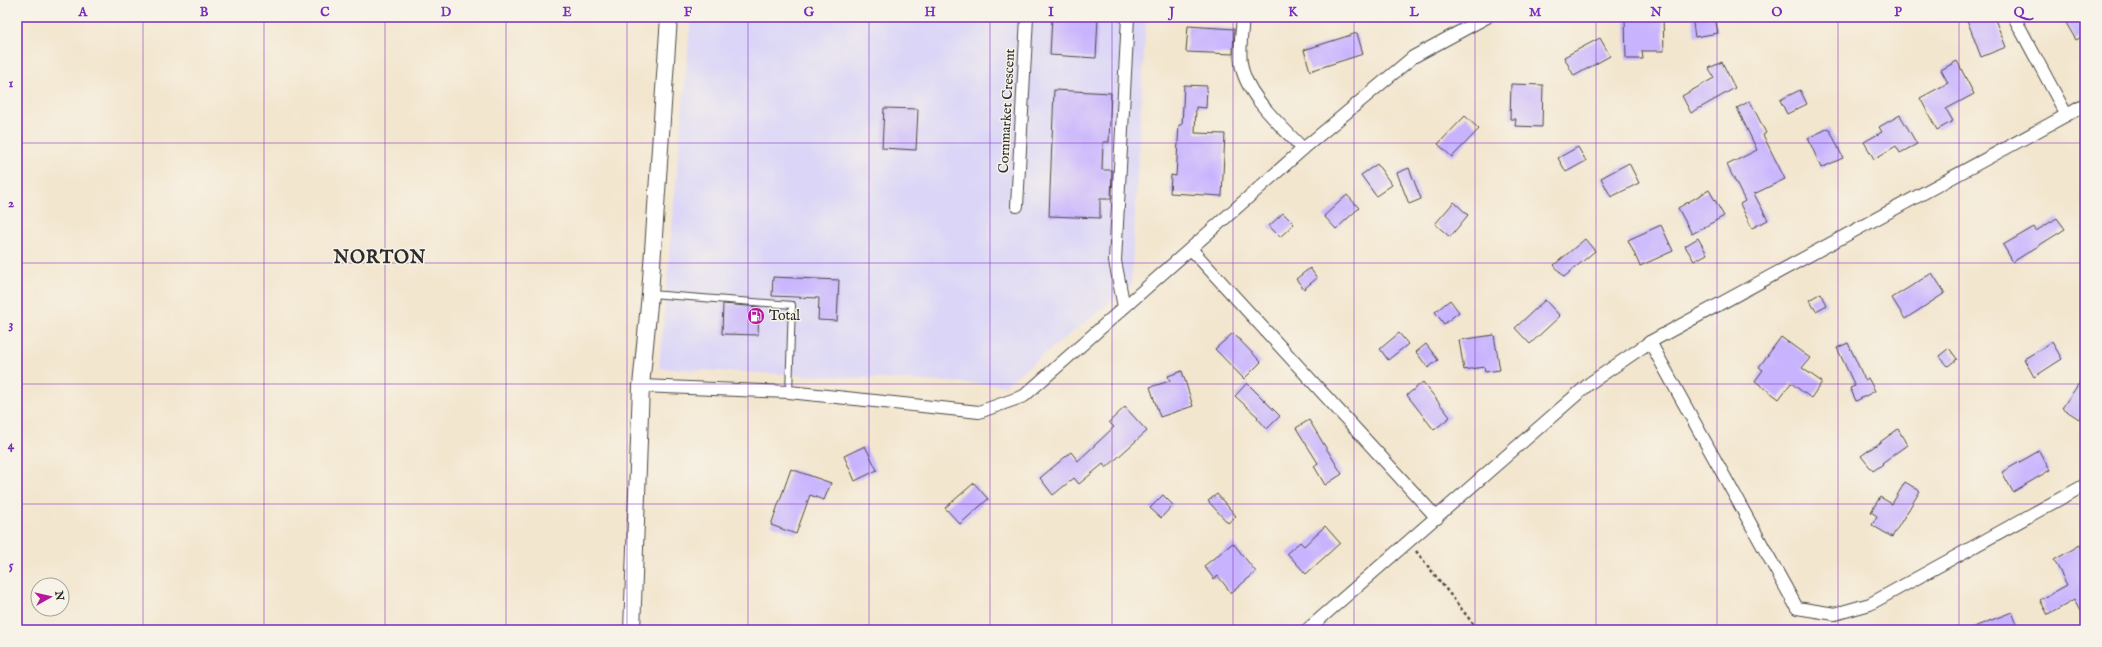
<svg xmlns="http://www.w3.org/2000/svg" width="2102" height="647" font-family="'IM FELL English',serif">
	<rect width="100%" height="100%" fill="#f7f3e8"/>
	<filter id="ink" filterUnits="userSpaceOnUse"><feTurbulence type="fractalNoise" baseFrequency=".025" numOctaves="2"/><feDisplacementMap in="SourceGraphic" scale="8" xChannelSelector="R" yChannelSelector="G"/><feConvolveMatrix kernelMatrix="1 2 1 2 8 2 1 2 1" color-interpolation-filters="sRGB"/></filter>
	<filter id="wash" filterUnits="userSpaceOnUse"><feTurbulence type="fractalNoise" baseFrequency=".012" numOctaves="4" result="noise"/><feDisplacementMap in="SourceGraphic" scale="16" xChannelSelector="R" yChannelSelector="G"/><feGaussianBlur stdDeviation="0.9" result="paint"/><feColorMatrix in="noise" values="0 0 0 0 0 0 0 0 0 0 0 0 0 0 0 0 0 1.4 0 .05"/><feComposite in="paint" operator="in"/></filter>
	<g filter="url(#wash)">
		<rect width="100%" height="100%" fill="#f3e6cf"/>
		<polygon fill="#dbd6f7" points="691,17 1146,17 1131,286 1005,385 659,368"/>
		<g id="blocks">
			<g fill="#c8b4fe">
				<polygon points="1052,17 1098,17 1096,58 1050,55"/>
				<polygon points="1625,17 1663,17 1664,51 1642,51 1643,59 1626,59"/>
				<polygon points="1692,17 1715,17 1718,33 1695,37"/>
				<polygon points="1966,17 1994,17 2006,47 1981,57"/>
				<polygon points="2075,17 2085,17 2085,35 2076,40 2066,23"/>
				<polygon points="1188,26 1234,29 1233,54 1186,52"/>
				<polygon points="1357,33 1363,54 1310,71 1304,50"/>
				<polygon points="1600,38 1610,56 1574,76 1564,57"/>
				<polygon points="1957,61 1974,94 1946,109 1953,121 1937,130 1920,98 1948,83 1941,70"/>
				<polygon points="1722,62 1735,88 1691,113 1682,96 1714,78 1709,68"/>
				<polygon points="1511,84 1543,85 1542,127 1515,126 1516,119 1510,119"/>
				<polygon points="1184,85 1207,86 1206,108 1196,107 1195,133 1225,134 1222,196 1170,193 1171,175 1176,176 1179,125 1182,125"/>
				<polygon points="1054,90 1111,93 1109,142 1103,142 1102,170 1112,170 1111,199 1100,199 1100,218 1049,216"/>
				<polygon points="1800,90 1807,104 1787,114 1780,100"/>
				<polygon points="1750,101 1766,133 1763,135 1785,179 1754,194 1768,220 1752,228 1740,204 1745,201 1727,165 1757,150 1737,108"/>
				<polygon points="884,108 918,109 916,150 882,148"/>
				<polygon points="1900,115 1917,144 1900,153 1896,146 1874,159 1864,142 1882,132 1879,127"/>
				<polygon points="1465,116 1479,129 1452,157 1438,144"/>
				<polygon points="1829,128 1843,158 1821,168 1808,138"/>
				<polygon points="1578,147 1586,161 1566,172 1558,158"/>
				<polygon points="1629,163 1639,183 1611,197 1601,178"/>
				<polygon points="1377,164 1392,185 1376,196 1361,175"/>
				<polygon points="1409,168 1421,199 1409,204 1397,173"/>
				<polygon points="1709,190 1724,216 1692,234 1678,208"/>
				<polygon points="1347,195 1359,208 1336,229 1324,216"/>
				<polygon points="1454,202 1468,215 1450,237 1435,224"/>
				<polygon points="1283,213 1294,224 1280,237 1269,226"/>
				<polygon points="2057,218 2065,229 2013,262 2003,245 2034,227 2036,231"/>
				<polygon points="1661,225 1673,251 1640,266 1628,240"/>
				<polygon points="1698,238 1707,254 1694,261 1685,246"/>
				<polygon points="1585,239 1595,251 1564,277 1554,265"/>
				<polygon points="1310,268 1317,278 1304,289 1296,279"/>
				<polygon points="1932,273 1945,293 1905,319 1892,298"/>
				<polygon points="773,277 839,280 837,321 818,320 819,298 772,296"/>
				<polygon points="1821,293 1827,305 1816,311 1809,300"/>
				<polygon points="1450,300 1459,312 1444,324 1435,312"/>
				<polygon points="1545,300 1560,316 1530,344 1515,328"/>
				<polygon points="723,304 759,307 758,335 722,334"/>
				<polygon points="1233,333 1261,362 1244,379 1215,349"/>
				<polygon points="1399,333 1408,344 1388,360 1380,349"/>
				<polygon points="1494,335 1500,370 1485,372 1484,367 1464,370 1459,340"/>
				<polygon points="1781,337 1810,358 1802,368 1822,382 1811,398 1791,383 1779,399 1755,381 1763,370 1759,367"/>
				<polygon points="2052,342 2062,359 2034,377 2024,359"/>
				<polygon points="1848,343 1865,380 1868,378 1875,391 1856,401 1850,388 1855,386 1837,348"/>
				<polygon points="1426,344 1438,360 1428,368 1416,352"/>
				<polygon points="1949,348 1957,359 1948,366 1939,356"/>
				<polygon points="1182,371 1193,406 1160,417 1150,387 1170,381 1168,376"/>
				<polygon points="2085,375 2085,411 2079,419 2062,408"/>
				<polygon points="1423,382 1450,417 1434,430 1407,395"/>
				<polygon points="1247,383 1280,416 1267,429 1257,418 1258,417 1235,396"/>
				<polygon points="1125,407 1147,431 1106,468 1103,464 1079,484 1074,478 1053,495 1040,478 1071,452 1078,461 1114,427 1109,422"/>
				<polygon points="1309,420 1342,474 1325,485 1314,466 1318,463 1296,428"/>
				<polygon points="1898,429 1907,445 1882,463 1883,464 1873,471 1861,456"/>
				<polygon points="865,446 877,470 855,481 844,456"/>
				<polygon points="2039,451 2050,470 2013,492 2002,472"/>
				<polygon points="791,469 831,483 824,500 810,495 796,534 771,525"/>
				<polygon points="1905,482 1920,491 1892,537 1872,525 1877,516 1871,512 1880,497 1892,504"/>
				<polygon points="974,483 988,499 960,524 945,508"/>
				<polygon points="1217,494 1236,516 1228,523 1208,501"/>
				<polygon points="1163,495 1173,505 1161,518 1150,508"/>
				<polygon points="1325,526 1340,543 1306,574 1287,553 1300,542 1304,546"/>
				<polygon points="1233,543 1256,572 1231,593 1218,576 1214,579 1204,566"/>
				<polygon points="2080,545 2085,554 2085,572 2080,575 2085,583 2085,620 2074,600 2048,615 2040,600 2067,585 2054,560"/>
				<polygon points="2012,612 2019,630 1969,630 1969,629"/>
			</g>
		</g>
	</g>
	<g filter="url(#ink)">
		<use href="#blocks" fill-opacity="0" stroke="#494744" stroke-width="1"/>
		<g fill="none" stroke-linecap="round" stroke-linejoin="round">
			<defs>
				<polyline id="service" points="651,294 792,305 789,392"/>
				<g id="minor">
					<path d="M1243,17C1242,32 1239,48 1241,63C1245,95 1282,126 1303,149"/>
					<polyline points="2014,17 2066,114"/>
					<polyline points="1017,206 1027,17"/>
					<polyline points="1191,249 1437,518"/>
					<polyline points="1124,307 1115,261 1128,17"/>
					<polyline points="1650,342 1797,608 1835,614 1870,604 2085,485"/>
					<polyline points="641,386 789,392 979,412 1024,396 1303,149 1413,57 1487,17"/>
					<polyline points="1307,630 1590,383 1650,342 2085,105"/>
				</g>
				<polyline id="tertiary" points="632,630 641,386 650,294 669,17"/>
			</defs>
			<use href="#service" stroke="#494744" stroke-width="8"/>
			<use href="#minor" stroke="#494744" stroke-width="14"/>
			<use href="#tertiary" stroke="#494744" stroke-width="18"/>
			<polyline stroke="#494744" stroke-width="2.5" stroke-dasharray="3 3" stroke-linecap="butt" points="1416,551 1478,630"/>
			<use href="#service" stroke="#fff" stroke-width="6"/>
			<use href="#minor" stroke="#fff" stroke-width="12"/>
			<use href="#tertiary" stroke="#fff" stroke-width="16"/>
		</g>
	</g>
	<path fill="none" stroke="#7b2cbf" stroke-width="1" stroke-opacity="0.55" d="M143,17V630M264,17V630M385,17V630M506,17V630M627,17V630M748,17V630M869,17V630M990,17V630M1112,17V630M1233,17V630M1354,17V630M1475,17V630M1596,17V630M1717,17V630M1838,17V630M1959,17V630M17,143H2085M17,263H2085M17,384H2085M17,504H2085"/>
	<defs>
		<symbol id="fuel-disc" viewBox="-11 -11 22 22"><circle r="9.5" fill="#b5179e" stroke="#f7f3e8"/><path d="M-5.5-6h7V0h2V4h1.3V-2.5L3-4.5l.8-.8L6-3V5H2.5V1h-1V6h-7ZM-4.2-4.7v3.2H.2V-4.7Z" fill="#fff"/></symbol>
	</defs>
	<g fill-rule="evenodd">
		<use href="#fuel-disc" x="746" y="306" width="20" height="20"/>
	</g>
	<g text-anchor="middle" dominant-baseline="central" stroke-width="3" stroke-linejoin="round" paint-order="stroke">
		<g font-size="14" fill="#2b2b2b" stroke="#f7f3e8">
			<text transform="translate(1007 111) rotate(-87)">Cornmarket Crescent</text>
		</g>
		<g font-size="14" fill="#2b2b2b" stroke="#f7f3e8" text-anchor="start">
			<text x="769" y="316">Total</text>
		</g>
		<g font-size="18" font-weight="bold" letter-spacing="1" fill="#2b2b2b" stroke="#f7f3e8">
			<text x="380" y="258">NORTON</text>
		</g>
	</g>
	<rect width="2102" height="647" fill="none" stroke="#f7f3e8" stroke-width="44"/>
	<g transform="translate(50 597) rotate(82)"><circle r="19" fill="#f7f3e8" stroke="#a5a39c"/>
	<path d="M0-3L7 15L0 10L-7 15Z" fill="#b5179e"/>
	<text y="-6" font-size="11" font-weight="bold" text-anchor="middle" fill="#2b2b2b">N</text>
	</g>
	<rect x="22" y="22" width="2058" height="603" fill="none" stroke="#7b2cbf" stroke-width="1.5"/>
	<g font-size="13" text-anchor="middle" font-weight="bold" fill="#7b2cbf">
		<text x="83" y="16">A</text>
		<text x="204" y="16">B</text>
		<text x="325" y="16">C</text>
		<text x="446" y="16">D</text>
		<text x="567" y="16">E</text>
		<text x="688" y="16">F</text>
		<text x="809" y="16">G</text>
		<text x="930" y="16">H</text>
		<text x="1051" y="16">I</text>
		<text x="1172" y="16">J</text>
		<text x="1293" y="16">K</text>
		<text x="1414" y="16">L</text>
		<text x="1535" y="16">M</text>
		<text x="1656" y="16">N</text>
		<text x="1777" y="16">O</text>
		<text x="1898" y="16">P</text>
		<text x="2019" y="16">Q</text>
		<text x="11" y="87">1</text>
		<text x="11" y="207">2</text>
		<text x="11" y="328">3</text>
		<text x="11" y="449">4</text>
		<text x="11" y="569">5</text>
	</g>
</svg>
